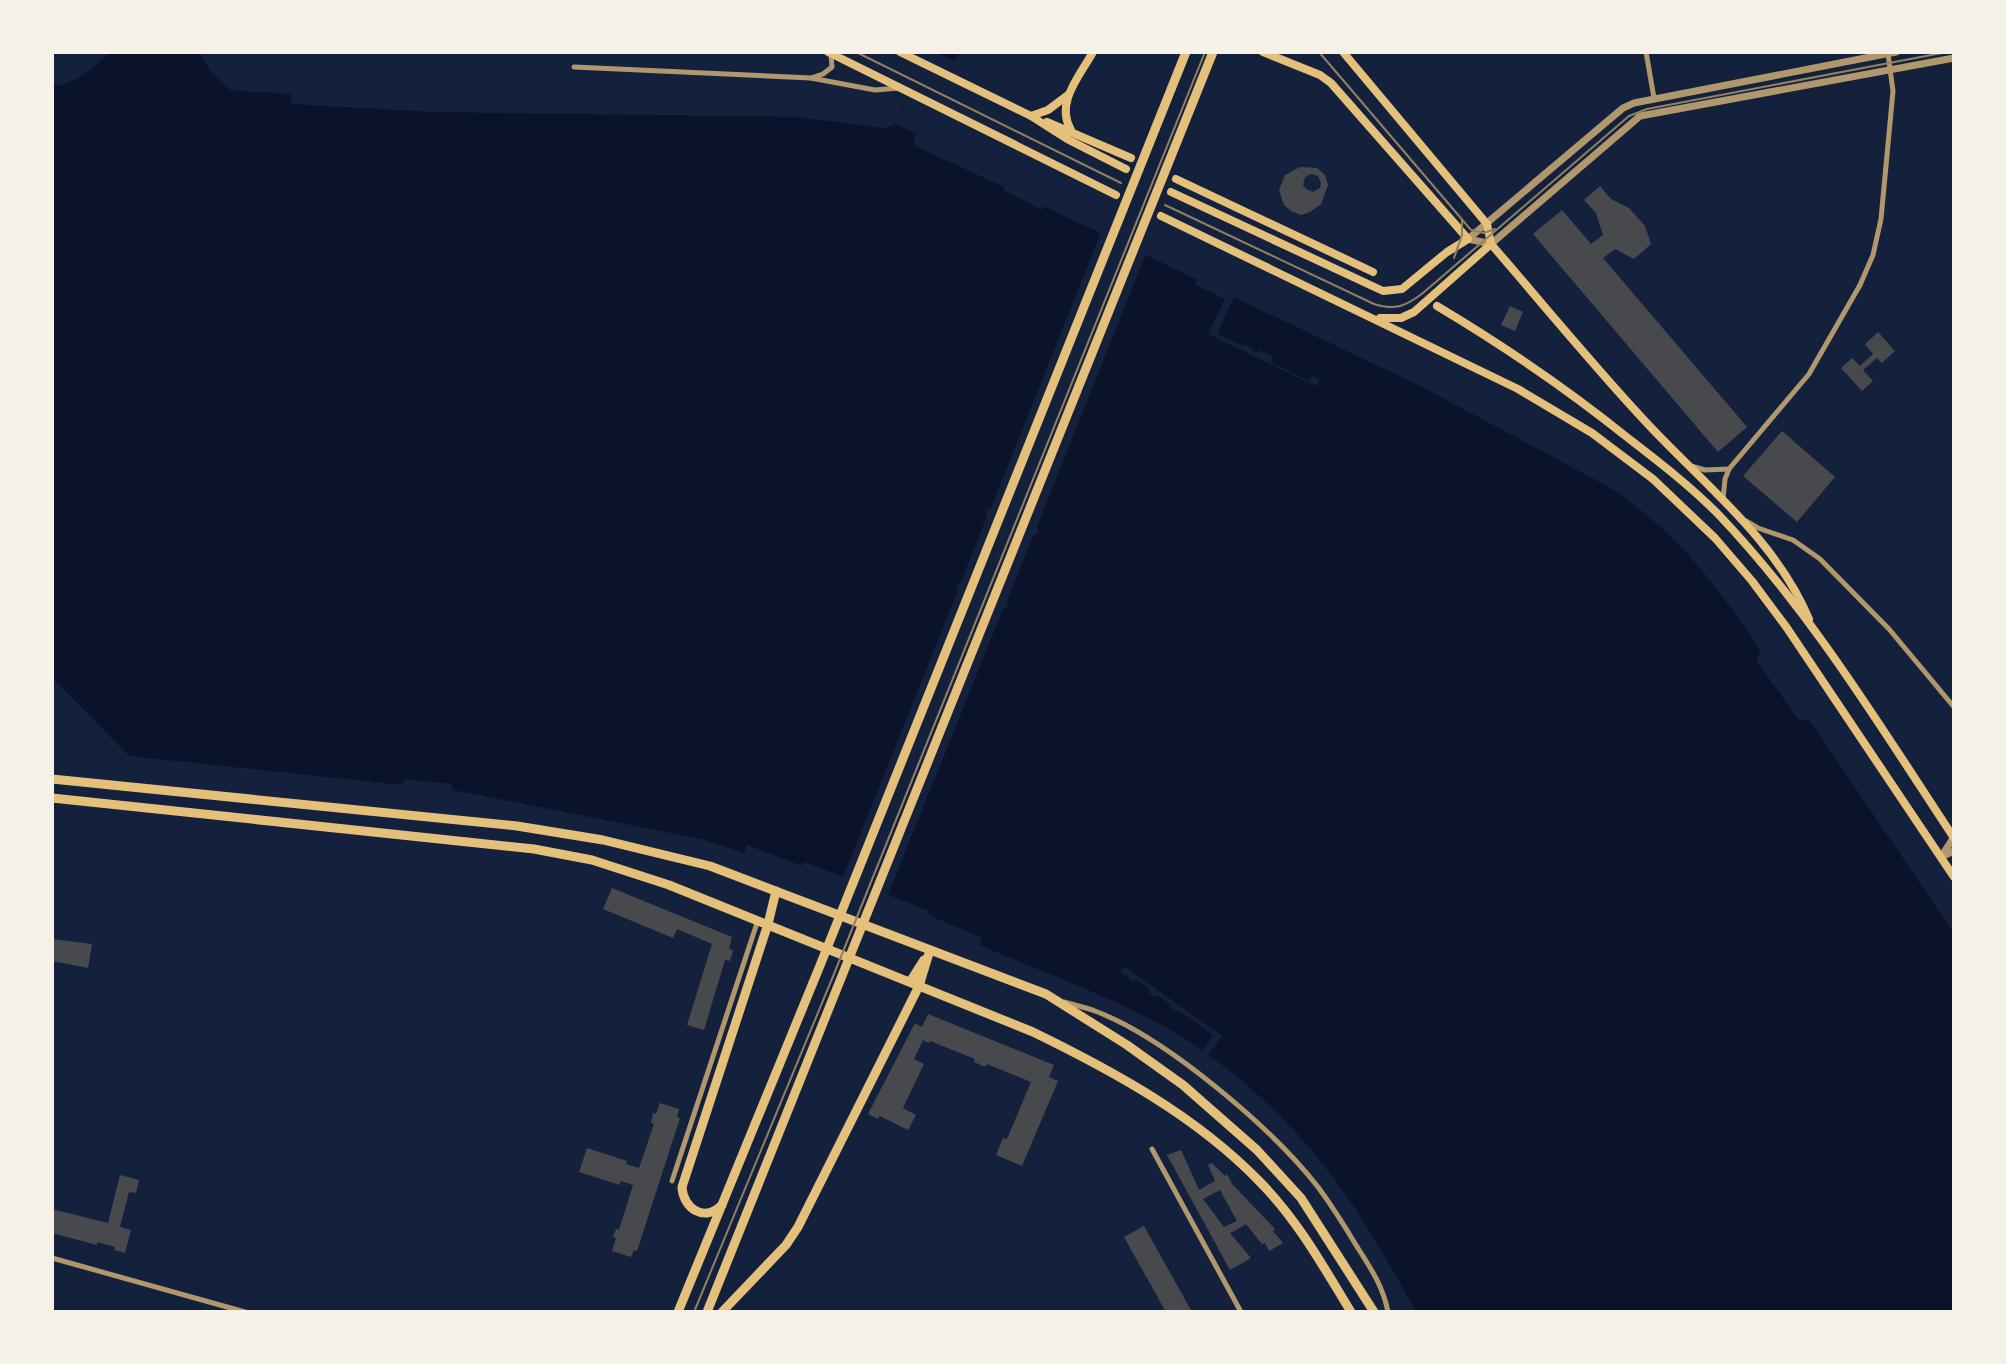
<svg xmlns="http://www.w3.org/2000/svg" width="2006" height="1364" font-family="'Roboto Condensed',sans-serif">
	<rect width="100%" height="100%" fill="#14213d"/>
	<path fill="#0b132b" d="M109,53H200L209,69L230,90L291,94V104L435,112L797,117L884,128L892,126L895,123L930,53H959L915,133L914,142L917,147L1004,187L1003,190L1042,210L1044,206L1198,280L1196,285L1231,302L1234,297L1422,387L1609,487C1678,533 1713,581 1760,649L1757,661L1761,667L1798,719L1810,721L1953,932V1311H1416C1394,1273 1373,1234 1348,1198C1300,1129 1237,1067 1163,1026C1104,994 1041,971 979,945L982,938L928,915L929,911L804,862L802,866L747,845L744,853L701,839L453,790L451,784L405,779L402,785L129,756L53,678V86C76,84 93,68 109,53Z"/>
	<g fill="#14213d">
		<polygon points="930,53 938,53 954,61 915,133 895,123"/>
		<polygon points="1102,230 1147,251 1037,527 1039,533 1033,536 1007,601 1009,606 1003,609 888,895 929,911 928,915 982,938 979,945 976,944 977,940 926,918 925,913 806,867 801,870 749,849 747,854 744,853 747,845 802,866 804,862 843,877 958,590 956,585 961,582 987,516 985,511 991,508"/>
		<polygon points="1198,280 1230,297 1231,295 1234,297 1217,334 1243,346 1245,344 1257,353 1259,350 1273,357 1271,362 1309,381 1312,376 1320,380 1316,386 1208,334 1225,299 1195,284"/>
		<polygon points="1124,966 1222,1036 1206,1058 1187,1045 1189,1042 1202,1051 1213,1035 1178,1010 1176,1012 1170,1007 1171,1005 1157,995 1155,997 1148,992 1150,989 1135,979 1133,981 1120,972"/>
	</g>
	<g fill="#48494c" fill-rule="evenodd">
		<path d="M1300,167L1317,168L1325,175L1328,185L1321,204L1310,212L1301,215L1291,211L1284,205L1279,190L1285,175ZM1311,174L1318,176L1321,183L1320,188L1313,192L1306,189L1303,185L1305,177Z"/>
		<polygon points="1600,186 1611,199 1629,208 1645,226 1651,244 1634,259 1615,249 1603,258 1747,427 1718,452 1533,234 1562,210 1591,244 1603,235 1596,213 1584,200"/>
		<polygon points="1510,306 1523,312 1515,331 1501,325"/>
		<polygon points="1878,332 1895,351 1882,363 1877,358 1863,370 1873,381 1862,391 1841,368 1852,358 1860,366 1873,354 1865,344"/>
		<polygon points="1782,431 1835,477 1797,522 1743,476"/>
		<polygon points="612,888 732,937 729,949 733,950 730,961 725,960 704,1030 687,1025 712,944 677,929 673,938 603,909"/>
		<polygon points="52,939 92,944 88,968 52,961"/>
		<polygon points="928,1014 1054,1065 1049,1077 1058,1081 1022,1166 996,1155 1003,1138 1007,1139 1031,1082 987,1064 985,1067 974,1062 975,1059 930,1041 929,1043 923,1040 914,1059 924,1064 903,1108 916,1115 908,1130 880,1116 878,1119 868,1114 915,1023 922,1027"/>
		<polygon points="660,1103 679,1109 677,1117 680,1118 637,1251 634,1250 631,1257 612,1251 616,1238 613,1237 616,1229 619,1230 633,1185 621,1181 620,1185 579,1172 587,1148 627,1161 626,1164 639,1168 654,1124 651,1123 653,1113 656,1114"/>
		<path d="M1181,1150L1199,1190L1215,1181L1208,1165L1212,1163L1225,1176L1227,1174L1232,1184L1275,1229L1273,1231L1283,1243L1269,1251L1265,1243L1262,1244L1246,1224L1236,1230L1230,1233L1251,1258L1230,1270L1167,1155ZM1220,1190L1237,1221L1224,1227L1203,1199Z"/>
		<polygon points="120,1175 139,1180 136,1193 129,1192 120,1227 131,1230 125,1253 114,1250 115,1247 97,1242 97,1245 52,1233 52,1209 108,1223"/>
		<polygon points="1144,1226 1192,1312 1166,1312 1124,1237"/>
	</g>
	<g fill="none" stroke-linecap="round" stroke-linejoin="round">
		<g stroke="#b1986c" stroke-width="5">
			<polyline points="1646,52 1654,98"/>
			<polyline points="574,67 811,78 875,90 899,88"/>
			<polyline points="811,78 823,74 832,67 831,54"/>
			<polyline points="1691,466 1705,470 1729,469"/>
			<polyline points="1723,499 1725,479 1729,469 1809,374 1860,285 1873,255 1881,219 1893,91 1888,54"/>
			<polyline points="1746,521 1758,528 1793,540 1820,559 1889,629 1954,707"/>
			<path d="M1064,1002C1074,1005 1085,1007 1095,1011C1165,1037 1272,1128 1318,1187C1332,1206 1344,1225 1356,1245C1370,1267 1383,1286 1388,1312"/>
			<polyline points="1152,1149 1241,1312"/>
			<polyline points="672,1181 758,920"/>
			<polyline points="52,1258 245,1312"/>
		</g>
		<g stroke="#b1986c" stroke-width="7">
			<polyline points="1468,239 1491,244 1640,116 1954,58"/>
			<polyline points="1468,239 1623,108 1634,103 1896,52"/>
			<polyline points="1941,857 1954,837"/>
			<polyline points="1941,857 1954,851"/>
		</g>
		<g stroke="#e5c07b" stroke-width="8">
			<polyline points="828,52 1116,195"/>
			<polyline points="900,52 1031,116 1067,139 1126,169"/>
			<path d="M1343,52L1487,224L1491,244C1542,303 1591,363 1644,420C1702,483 1775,538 1809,619"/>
			<polyline points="1031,116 1048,110 1068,95"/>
			<polyline points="1047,122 1131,158"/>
			<path d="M1071,130C1055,103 1079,77 1093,52"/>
			<polyline points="1176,179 1373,272"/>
			<polyline points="1171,192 1383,291 1402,289 1447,252 1468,239 1331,83 1320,75 1263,52"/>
			<polyline points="1161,216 1518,389 1592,433 1653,479 1715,538 1752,581 1787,628 1954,877"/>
			<path d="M1437,306C1504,346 1567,389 1628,438C1659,462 1689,485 1717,513C1810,610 1880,726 1954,838"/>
			<polyline points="1380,318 1401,318 1414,312 1491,244"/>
		</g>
		<g stroke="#e5c07b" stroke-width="9">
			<polyline points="52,779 517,826 603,840 710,866 1046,994 1127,1045 1183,1085 1257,1150 1301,1198 1374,1312"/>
			<path d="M52,798L534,849L592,860L669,885L1033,1032C1113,1071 1196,1116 1259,1181C1297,1219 1323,1266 1351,1312"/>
			<polyline points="910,982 924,960"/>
			<path d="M722,1205C704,1223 683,1208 682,1187L768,924L776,891"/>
			<polyline points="678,1312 819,968 1186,52"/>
			<polyline points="707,1312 1213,52"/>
			<polyline points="722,1312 786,1245 798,1227 919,986 930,950"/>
		</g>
		<g stroke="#918062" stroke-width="2">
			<polyline points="856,52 1121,183"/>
			<polyline points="1319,52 1471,230 1484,233 1495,229"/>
			<path d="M1165,205L1374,304C1395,311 1406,306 1423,293L1629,116L1647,109L1947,52"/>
			<polyline points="1454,258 1462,235 1462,220"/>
			<polyline points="694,1312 834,974 1205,52"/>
		</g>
	</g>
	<rect width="2006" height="1364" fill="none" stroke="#f6f1e7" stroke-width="108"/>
</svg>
